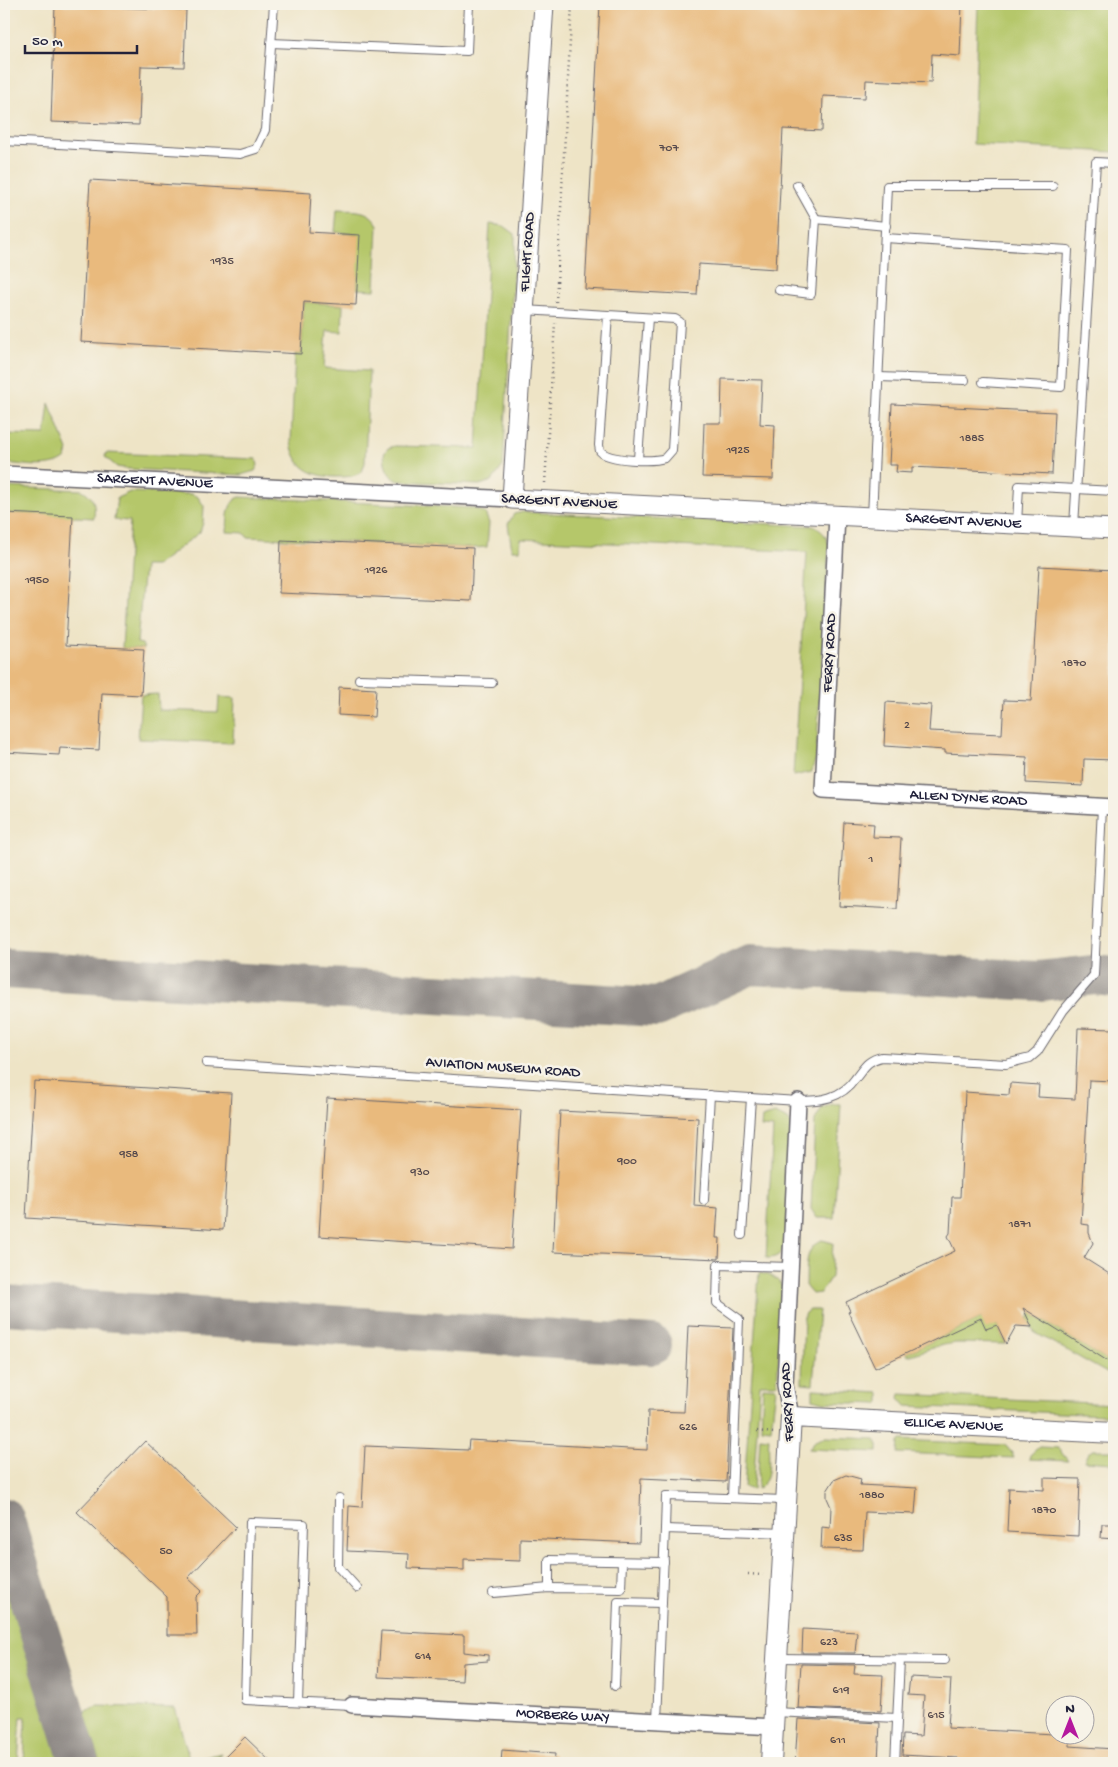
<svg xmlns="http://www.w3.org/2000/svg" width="1118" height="1767" font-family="'Gochi Hand',sans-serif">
	<rect width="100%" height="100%" fill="#f7f3e8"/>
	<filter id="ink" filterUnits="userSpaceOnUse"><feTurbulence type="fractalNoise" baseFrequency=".02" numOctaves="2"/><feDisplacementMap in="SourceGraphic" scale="10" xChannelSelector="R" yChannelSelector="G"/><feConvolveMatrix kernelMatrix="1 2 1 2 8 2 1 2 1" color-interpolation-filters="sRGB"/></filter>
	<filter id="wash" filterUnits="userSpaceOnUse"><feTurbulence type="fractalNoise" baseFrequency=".0096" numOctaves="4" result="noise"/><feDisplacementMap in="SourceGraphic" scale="20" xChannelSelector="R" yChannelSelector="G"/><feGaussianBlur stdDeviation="1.12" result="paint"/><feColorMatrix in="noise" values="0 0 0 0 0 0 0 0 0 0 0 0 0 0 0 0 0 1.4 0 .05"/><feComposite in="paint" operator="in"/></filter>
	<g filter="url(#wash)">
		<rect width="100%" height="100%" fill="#eee4c6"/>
		<g fill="#b5c76a" stroke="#6c7452">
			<polygon points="978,4 1114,4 1114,152 973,144"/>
			<path d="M337,210C354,211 369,208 378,225L375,290L357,289L358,235L335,232Z"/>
			<path d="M490,224L504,226L515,234V245L503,466L492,481L480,485L399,481C387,476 385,467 384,454L388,448L395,446L477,448Z"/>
			<path d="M304,302L343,305L342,332L327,331L324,368L369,371L365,463L362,472C353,477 346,477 335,477C311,476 295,467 291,442L295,354H301Z"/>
			<path d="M49,403L68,450L66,458C51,471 22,464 4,463V434L45,435Z"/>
			<polygon points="106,453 256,459 258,465 255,471 241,475 129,469 117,467 105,457"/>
			<path d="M4,487L82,490C95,497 95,505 94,518L4,513Z"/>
			<polygon points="130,492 191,494 198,497 204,506 203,523 200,532 156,566 144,566 137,643 142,644 144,649 122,648 130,521 114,520 117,498"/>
			<path d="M240,497L473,508L485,513L489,523L487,547L473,548L247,537L244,533L227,532C228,520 226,502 240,497Z"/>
			<path d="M523,512L813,526C823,531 826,535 829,545L816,759L811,772L793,776L807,552L521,539L520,550H512L508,524L514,514Z"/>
			<polygon points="158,694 159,710 218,712 219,697 235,698 233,743 138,739 141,695"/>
			<polygon points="833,1104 841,1104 834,1218 817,1218 811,1209 815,1120 822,1108"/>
			<path d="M775,1114L788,1120L792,1125L786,1244C782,1253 777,1259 766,1258L773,1128L761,1127L762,1118Z"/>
			<path d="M822,1240L833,1243L831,1277L820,1293L812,1294L806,1287C807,1270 803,1248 822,1240Z"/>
			<path d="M759,1273C771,1275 777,1277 783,1288L777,1384H760L753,1490L744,1487Z"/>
			<polygon points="809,1310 819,1310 813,1384 802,1383 804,1314"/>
			<polygon points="1031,1313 1114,1365 1114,1377 1034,1332 1028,1319"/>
			<polygon points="981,1318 997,1325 1006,1344 955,1343 938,1346 908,1356 907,1353"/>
			<polygon points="763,1387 776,1388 771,1429 761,1428"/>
			<polygon points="813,1389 880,1393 880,1402 878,1404 824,1402 813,1399"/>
			<polygon points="900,1394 1114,1404 1114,1411 1105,1415 906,1406 899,1398"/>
			<path d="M760,1437L769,1438C767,1454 774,1480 757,1489Z"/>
			<polygon points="825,1437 875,1439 878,1445 878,1452 808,1449 815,1441"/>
			<polygon points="901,1440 1005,1445 1012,1453 1014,1458 898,1453 899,1442"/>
			<polygon points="1039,1447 1058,1448 1068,1461 1029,1459 1030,1455"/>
			<polygon points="1093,1450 1114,1450 1114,1463 1084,1461 1088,1453"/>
			<polygon points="10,1588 58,1742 64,1763 24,1763 26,1717 21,1717 18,1763 4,1763 4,1589"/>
			<polygon points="98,1706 175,1708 190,1761 221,1753 214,1763 101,1763 85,1715 85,1711"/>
		</g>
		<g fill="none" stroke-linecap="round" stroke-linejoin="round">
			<g stroke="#888380" stroke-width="40">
				<polyline points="4,969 657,1007 750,965 1039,981 1094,975 1114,977"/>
				<polyline points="4,1305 652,1345"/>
				<polyline points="4,1518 80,1763"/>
			</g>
		</g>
		<g id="blocks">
			<g fill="#e9ba7d">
				<polygon points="600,4 962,4 960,56 932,54 931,83 866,80 865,98 823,96 822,131 783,129 776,269 699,264 697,295 585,289"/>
				<polygon points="55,5 186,10 184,67 141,66 139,125 51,122"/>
				<polygon points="90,180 311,193 309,232 360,235 356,305 304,302 301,354 81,342"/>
				<polygon points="722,379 762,380 760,424 775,425 773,479 702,477 704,423 721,423"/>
				<polygon points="892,404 1055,412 1052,474 912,467 912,473 896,472 897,465 889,465"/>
				<polygon points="4,513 73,516 66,645 144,649 141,695 102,693 99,750 60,748 59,755 4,752"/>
				<polygon points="281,540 473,548 471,601 279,593"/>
				<polygon points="1039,566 1114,570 1114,760 1084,759 1083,786 1026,783 1027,757 945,753 945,750 884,746 886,702 931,705 929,731 1002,734 1004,700 1031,701"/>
				<polygon points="339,687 376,689 374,717 338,715"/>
				<polygon points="844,822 874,824 873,837 901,838 897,909 839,906"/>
				<polygon points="1078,1028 1114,1029 1114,1081 1089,1080 1081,1224 1089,1225 1089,1233 1093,1243 1084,1258 1114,1277 1114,1365 1023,1308 1032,1327 1016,1326 1006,1344 997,1325 986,1329 981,1318 875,1368 848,1312 850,1311 846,1302 955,1251 948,1236 950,1233 952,1197 960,1197 965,1092 1009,1095 1010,1083 1039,1085 1038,1097 1075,1099"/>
				<polygon points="34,1081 231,1093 223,1230 26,1218"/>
				<polygon points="327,1098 521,1110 512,1249 319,1236"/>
				<polygon points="560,1111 698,1118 694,1206 718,1208 716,1238 720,1238 719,1259 553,1252"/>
				<polygon points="688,1326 733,1328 726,1482 641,1478 639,1543 520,1538 520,1561 464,1559 464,1570 408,1568 409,1554 347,1551 349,1506 362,1507 365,1446 468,1450 469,1440 647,1450 648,1411 684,1412"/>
				<polygon points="145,1441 236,1527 188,1578 202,1591 196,1597 197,1635 167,1635 167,1597 77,1512"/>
				<polygon points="846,1475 861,1479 860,1485 917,1488 915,1514 865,1512 863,1550 821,1549 822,1527 830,1528 831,1507 827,1498 827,1491 834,1480"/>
				<polygon points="1044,1478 1080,1479 1078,1536 1007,1532 1009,1488 1044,1490"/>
				<polygon points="1102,1524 1114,1524 1114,1539 1101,1538"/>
				<polygon points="803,1629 857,1632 855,1653 802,1653"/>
				<polygon points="381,1631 464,1635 464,1652 488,1655 488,1661 463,1663 462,1681 378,1677"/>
				<polygon points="801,1664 855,1665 854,1674 883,1675 881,1711 798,1708"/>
				<polygon points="910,1677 951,1679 948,1728 1070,1735 1070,1746 1114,1749 1114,1763 958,1763 958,1758 902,1755 903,1735 921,1736 924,1696 908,1695"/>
				<polygon points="798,1719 880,1723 878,1761 823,1758 823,1763 795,1763"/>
				<polygon points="245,1737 272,1763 219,1763"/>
				<polygon points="502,1750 555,1754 554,1763 501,1763"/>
			</g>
		</g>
	</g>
	<g filter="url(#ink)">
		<use href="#blocks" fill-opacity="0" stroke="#69666c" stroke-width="1"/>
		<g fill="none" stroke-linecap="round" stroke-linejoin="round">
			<defs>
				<g id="service">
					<polyline points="271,43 467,51 469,4"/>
					<polyline points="4,141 240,154 256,149 265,130 274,4"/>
					<polyline points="816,219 886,226"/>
					<polyline points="885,238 1068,250 1061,387 983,382"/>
					<polyline points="779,290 811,294 816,219 797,185"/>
					<path d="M524,310L675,319L680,322L672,450L665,458C653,462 609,461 600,451L599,445L608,315"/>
					<polyline points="879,377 965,380"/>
					<polyline points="638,459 648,318"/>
					<polyline points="872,517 887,186 1053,186"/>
					<polyline points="1017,524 1019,486 1114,491"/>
					<polyline points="1074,526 1096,162 1114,163"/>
					<polyline points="359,679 492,683"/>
					<path d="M206,1063L798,1101C820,1101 841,1099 855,1079C864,1068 867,1060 882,1057L1006,1064L1030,1058L1037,1052L1063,1011L1094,975L1102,807"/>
					<polyline points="704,1200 710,1095"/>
					<polyline points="742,1235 751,1098"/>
					<polyline points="339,1498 338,1567 357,1588"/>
					<polyline points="732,1498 739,1319 717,1303 718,1265 790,1267"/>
					<polyline points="665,1529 666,1496 784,1500"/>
					<polyline points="549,1588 549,1560 664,1562"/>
					<polyline points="493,1593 549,1588 621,1589 622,1562"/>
					<polyline points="778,1658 945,1660"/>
					<polyline points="615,1686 618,1602 662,1603"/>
					<polyline points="298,1702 304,1524 250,1522 245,1700 352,1705"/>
					<polyline points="775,1712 897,1718"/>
					<polyline points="657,1721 665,1529 784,1533"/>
					<polyline points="895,1763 900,1660"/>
				</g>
				<g id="minor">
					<path id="s1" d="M4,474L512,499"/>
					<path id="s2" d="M837,516L823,790L1114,807"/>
					<polyline points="791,1417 785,1385 798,1101"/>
					<path id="s3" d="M352,1705L773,1727"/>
				</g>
				<g id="tertiary">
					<path id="s4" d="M544,4L512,499L1114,529"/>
				</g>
				<g id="secondary">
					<path id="s5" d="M771,1763L791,1417L1114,1433"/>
				</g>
			</defs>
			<use href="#service" stroke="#69666c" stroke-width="10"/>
			<use href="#minor" stroke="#69666c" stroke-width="18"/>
			<use href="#tertiary" stroke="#69666c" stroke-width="21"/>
			<use href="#secondary" stroke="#69666c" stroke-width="22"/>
			<g stroke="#69666c" stroke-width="2.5" stroke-dasharray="1 4" stroke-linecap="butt">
				<polyline points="556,302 572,4"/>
				<polyline points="545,483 555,323"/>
				<polyline points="757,1431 774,1433"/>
				<polyline points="748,1574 763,1575"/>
			</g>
			<use href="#service" stroke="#fff" stroke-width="8"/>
			<use href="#minor" stroke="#fff" stroke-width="15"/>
			<use href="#tertiary" stroke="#fff" stroke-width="19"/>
			<use href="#secondary" stroke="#fff" stroke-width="20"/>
		</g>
	</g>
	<g text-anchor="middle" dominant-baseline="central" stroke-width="5" stroke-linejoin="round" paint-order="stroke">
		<g font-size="12" fill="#54484c">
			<text x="669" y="149">707</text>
			<text x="222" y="262">1935</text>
			<text x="972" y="439">1885</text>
			<text x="738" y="451">1925</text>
			<text x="376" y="571">1926</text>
			<text x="37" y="581">1950</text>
			<text x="1074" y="664">1870</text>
			<text x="907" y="726">2</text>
			<text x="871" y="860">1</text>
			<text x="129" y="1155">958</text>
			<text x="627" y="1162">900</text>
			<text x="420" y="1173">930</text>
			<text x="1020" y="1225">1871</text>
			<text x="688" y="1428">626</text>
			<text x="872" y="1496">1880</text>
			<text x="1044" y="1511">1870</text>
			<text x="843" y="1539">635</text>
			<text x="166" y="1552">50</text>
			<text x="829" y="1643">623</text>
			<text x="423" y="1657">614</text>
			<text x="841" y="1691">619</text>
			<text x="936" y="1716">615</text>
			<text x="838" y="1741">611</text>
		</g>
		<g font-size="15" fill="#22223b" stroke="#f7f3e8">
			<text transform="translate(528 252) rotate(-86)">FLIGHT ROAD</text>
			<text stroke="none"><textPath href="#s1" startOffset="151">SARGENT AVENUE</textPath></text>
			<text transform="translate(559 502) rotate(3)">SARGENT AVENUE</text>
			<text stroke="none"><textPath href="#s4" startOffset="948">SARGENT AVENUE</textPath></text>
			<text transform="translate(830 653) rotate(-87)">FERRY ROAD</text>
			<text stroke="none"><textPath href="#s2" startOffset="420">ALLEN DYNE ROAD</textPath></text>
			<text transform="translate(503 1068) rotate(4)">AVIATION MUSEUM ROAD</text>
			<text transform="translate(788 1402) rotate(-93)">FERRY ROAD</text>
			<text stroke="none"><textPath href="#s5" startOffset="509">ELLICE AVENUE</textPath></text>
			<text stroke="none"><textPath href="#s3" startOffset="211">MORBERG WAY</textPath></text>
		</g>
	</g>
	<rect width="1118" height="1767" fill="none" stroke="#f7f3e8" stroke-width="20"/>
	<g transform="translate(1070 1720)"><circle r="24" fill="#f7f3e8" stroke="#a29fa3"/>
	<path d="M0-4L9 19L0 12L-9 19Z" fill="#b5179e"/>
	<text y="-8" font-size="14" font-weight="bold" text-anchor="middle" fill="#22223b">N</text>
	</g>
	<path d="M25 45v8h112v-8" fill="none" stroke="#22223b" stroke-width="2.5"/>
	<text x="32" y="45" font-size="15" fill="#22223b" stroke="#f7f3e8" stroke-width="4" paint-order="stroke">50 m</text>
</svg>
